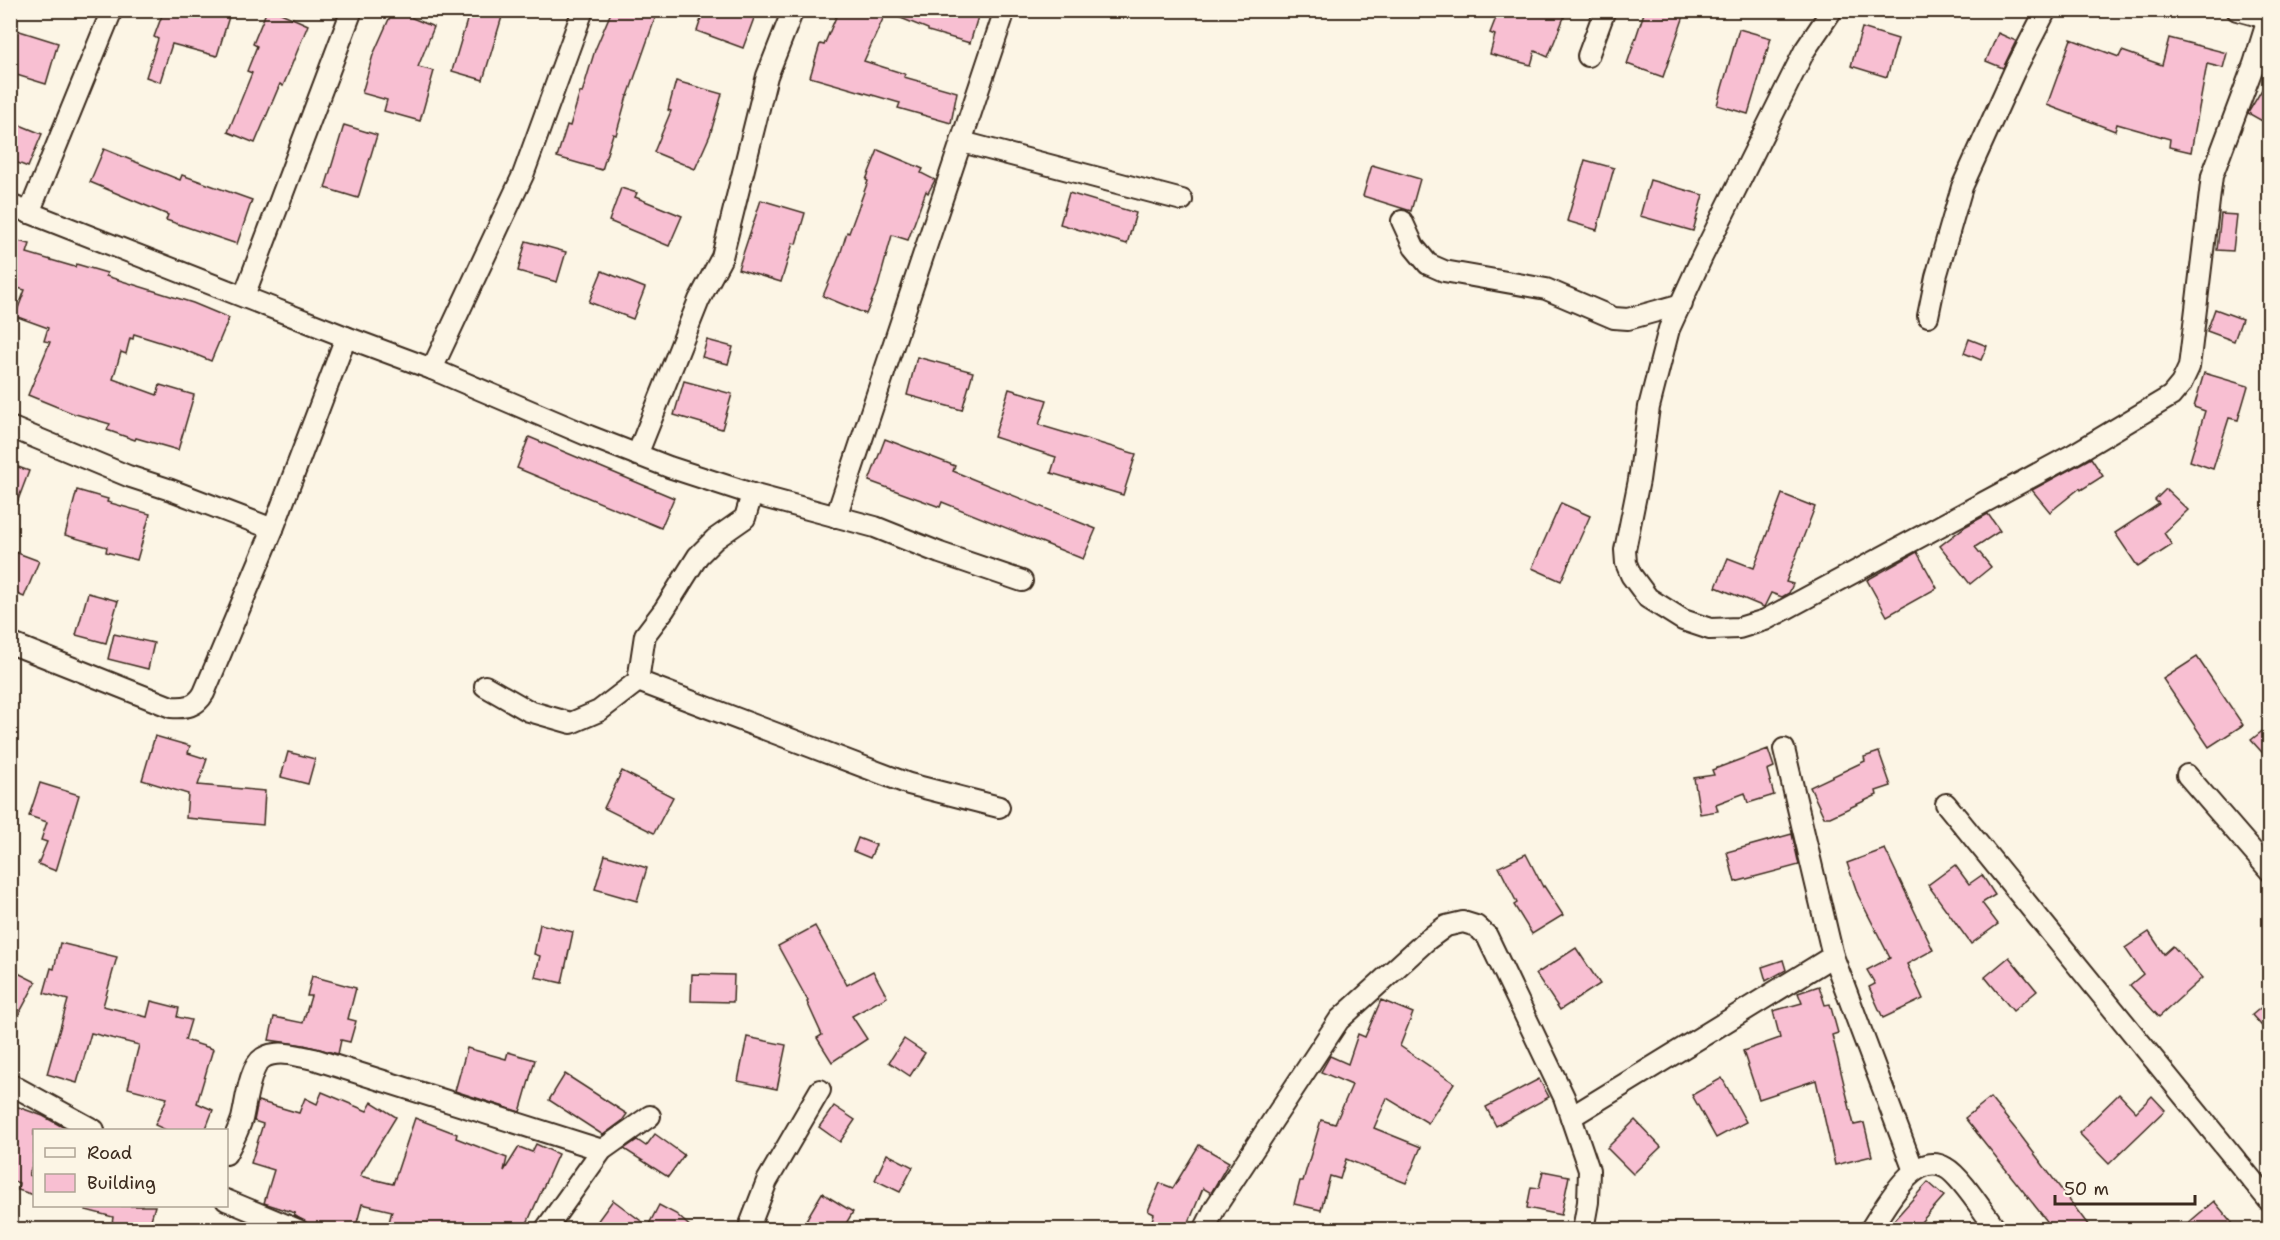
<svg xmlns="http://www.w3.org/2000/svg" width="2280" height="1240" font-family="'Shantell Sans',sans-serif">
	<rect width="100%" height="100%" fill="#fcf5e5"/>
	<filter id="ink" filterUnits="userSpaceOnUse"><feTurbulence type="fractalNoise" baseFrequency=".0167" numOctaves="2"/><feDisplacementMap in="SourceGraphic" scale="12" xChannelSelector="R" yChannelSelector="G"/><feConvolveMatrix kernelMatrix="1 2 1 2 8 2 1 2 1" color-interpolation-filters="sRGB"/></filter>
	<g filter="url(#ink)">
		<g fill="#f8bfd2" stroke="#3b2a1e" stroke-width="1.5">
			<polygon points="164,10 231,10 217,56 172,44 160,82 146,77 158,39 154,37"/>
			<polygon points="267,10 274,10 308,25 283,86 280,84 255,143 228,132 252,73 247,71 257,46 253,44"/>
			<polygon points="393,10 434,27 418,67 434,71 420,121 384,111 387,100 362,93 373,55"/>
			<polygon points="470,10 504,10 483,80 452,71"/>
			<polygon points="612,10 658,10 628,96 627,96 616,135 613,134 602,170 557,157 567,125 570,126 580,92 582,93 595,50"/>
			<polygon points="704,10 757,10 743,48 697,31"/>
			<polygon points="839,10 980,10 970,43 928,31 928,29 886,12 864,61 905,74 904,77 957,92 951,123 898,108 900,103 810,77 820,44 824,45"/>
			<polygon points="1499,10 1567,10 1548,57 1535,51 1531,65 1490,54 1495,35 1490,33"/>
			<polygon points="1645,10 1686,10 1663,77 1627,64"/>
			<polygon points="10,28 58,43 46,84 10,73"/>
			<polygon points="1862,28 1898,39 1887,77 1851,66"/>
			<polygon points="1739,29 1771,38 1748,114 1717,105"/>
			<polygon points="1998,33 2016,41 2003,68 1986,61"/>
			<polygon points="2169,38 2227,53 2223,68 2207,64 2191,152 2169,147 2170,139 2117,124 2115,131 2047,105 2071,39 2119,57 2122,51 2162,65"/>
			<polygon points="2270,76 2270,112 2264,122 2248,113"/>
			<polygon points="676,81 722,94 710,135 695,169 654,152 671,111 668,110"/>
			<polygon points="10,121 42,134 28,167 10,160"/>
			<polygon points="344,125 377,135 358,198 325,188"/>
			<polygon points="104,149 180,180 182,175 252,200 237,244 166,220 168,215 90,182"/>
			<polygon points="878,150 923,169 921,173 935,180 928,193 926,191 908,240 892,235 878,286 866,314 823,296 840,255 847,232 849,233 868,181 866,180"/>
			<polygon points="1585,160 1614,168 1597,230 1567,221"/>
			<polygon points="1372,165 1420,179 1411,211 1363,196"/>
			<polygon points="1650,180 1703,195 1693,231 1640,216"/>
			<polygon points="621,188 637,193 635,197 682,216 669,246 609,221"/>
			<polygon points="1069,193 1136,213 1127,244 1060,224"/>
			<polygon points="761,200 805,213 796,244 793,243 781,282 738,269"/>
			<polygon points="2221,214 2237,215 2233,251 2217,250"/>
			<polygon points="10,239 30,244 27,253 75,267 76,264 107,273 106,276 193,303 229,318 211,361 182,349 134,334 133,339 130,338 126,354 121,352 113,379 157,395 160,385 194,395 178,450 136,438 135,440 107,430 110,424 72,413 28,395 50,342 44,341 48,328 15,316 25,290 10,286"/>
			<polygon points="526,241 566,252 557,282 518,271"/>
			<polygon points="602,271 645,288 633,319 589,302"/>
			<polygon points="2215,309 2242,319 2234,341 2207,331"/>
			<polygon points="1969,339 1987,346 1981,360 1964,353"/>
			<polygon points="707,340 733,347 728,364 702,357"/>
			<polygon points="917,357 973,372 962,410 907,395"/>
			<polygon points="2204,373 2248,386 2238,420 2229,418 2213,469 2190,461 2205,411 2194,407"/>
			<polygon points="684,381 732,394 722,429 674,415"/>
			<polygon points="1009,389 1047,400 1039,425 1136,454 1123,495 1051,473 1056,457 994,437"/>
			<polygon points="529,437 674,498 661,528 517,468"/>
			<polygon points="885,439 955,466 953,471 1096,529 1083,559 942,502 940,507 869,481"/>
			<polygon points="2091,458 2103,476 2081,490 2080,488 2050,512 2032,490"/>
			<polygon points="10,464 29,471 12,516 10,515"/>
			<polygon points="2166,489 2188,510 2164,533 2172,545 2138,567 2115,533 2159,504 2155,500"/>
			<polygon points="77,490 108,499 107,502 150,514 137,560 106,552 107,547 65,535"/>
			<polygon points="1782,494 1815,507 1786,582 1793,584 1789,593 1782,597 1771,593 1764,607 1716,587 1728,558 1754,568"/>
			<polygon points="1561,503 1590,516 1561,581 1532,568"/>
			<polygon points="1988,514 2000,531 1975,547 1991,567 1970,584 1940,546 1966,526"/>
			<polygon points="15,552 39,561 24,597 10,591 10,563"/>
			<polygon points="1917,552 1937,588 1887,616 1867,580"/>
			<polygon points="88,593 118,601 106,643 76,635"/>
			<polygon points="114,634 154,643 148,669 108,659"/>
			<polygon points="2197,657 2243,725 2209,747 2163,679"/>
			<polygon points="2270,725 2270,761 2251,740"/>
			<polygon points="155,736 190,746 188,753 207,759 198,785 265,791 263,825 186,818 188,794 142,780"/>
			<polygon points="1768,749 1774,767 1767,770 1774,795 1748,803 1745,793 1716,804 1718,811 1700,814 1694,778 1714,775 1712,770"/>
			<polygon points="288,752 315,759 308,784 281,777"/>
			<polygon points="1879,752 1891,786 1876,791 1877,795 1830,817 1824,817 1810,787 1865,761 1864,757"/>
			<polygon points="622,771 673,797 654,833 604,808"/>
			<polygon points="40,783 79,795 56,871 38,864 47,842 41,840 47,822 29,816"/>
			<polygon points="1792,834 1799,865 1735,882 1727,852"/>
			<polygon points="858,838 876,845 870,858 853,851"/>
			<polygon points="1885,849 1933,950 1907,964 1923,999 1883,1018 1869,987 1875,984 1867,970 1890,958 1858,895 1847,863"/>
			<polygon points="1526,854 1543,887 1544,886 1563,915 1532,934 1514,905 1517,903 1499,867"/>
			<polygon points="605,855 647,868 637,901 595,889"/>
			<polygon points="1955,865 1969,884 1982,875 1995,895 1982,903 1998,924 1971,944 1928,885"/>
			<polygon points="540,924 573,932 562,983 535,977 540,956 534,954"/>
			<polygon points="815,926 847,985 873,971 887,997 852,1016 867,1039 832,1062 817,1038 822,1035 807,1002 808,1001 778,946"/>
			<polygon points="2149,932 2164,954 2173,946 2202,978 2159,1017 2130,985 2143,974 2125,948"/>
			<polygon points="60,943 117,957 103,1006 147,1017 151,1001 179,1008 177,1017 191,1020 185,1040 213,1049 197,1103 213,1110 205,1131 168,1131 155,1125 167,1098 128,1088 139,1045 91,1033 77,1083 47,1074 68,1000 44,993 51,968 54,969"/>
			<polygon points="1576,948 1600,984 1560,1010 1536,974"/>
			<polygon points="2009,957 2037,991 2013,1011 1985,977"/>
			<polygon points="1783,960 1786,970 1766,981 1762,967"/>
			<polygon points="14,971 36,982 10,1031 10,979"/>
			<polygon points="692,974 734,975 733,1002 691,1001"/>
			<polygon points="312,976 356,988 348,1019 356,1021 350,1042 341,1040 338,1054 304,1045 269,1040 274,1017 303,1023 311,996 307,996"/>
			<polygon points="1819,986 1825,1005 1830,1004 1838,1033 1832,1035 1854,1125 1864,1123 1872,1156 1835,1165 1816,1080 1759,1099 1743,1051 1780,1038 1773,1011 1802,1003 1798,993"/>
			<polygon points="1381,1000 1413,1013 1400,1046 1454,1083 1428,1123 1387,1098 1374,1128 1421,1147 1406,1183 1346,1159 1340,1179 1330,1176 1321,1210 1294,1204 1300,1181 1303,1181 1321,1120 1335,1124 1352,1085 1321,1072 1330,1056 1348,1064 1358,1034 1365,1037"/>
			<polygon points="2270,1000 2270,1035 2252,1015"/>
			<polygon points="747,1037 786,1045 777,1089 738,1081"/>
			<polygon points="904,1039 925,1053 910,1076 889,1062"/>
			<polygon points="467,1048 506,1059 508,1052 535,1060 520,1112 455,1091"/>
			<polygon points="565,1074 627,1114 622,1121 603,1135 549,1100"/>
			<polygon points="1722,1078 1746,1122 1716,1138 1692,1095"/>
			<polygon points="1539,1079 1549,1097 1496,1126 1486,1107"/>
			<polygon points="322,1092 367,1111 372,1102 396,1117 360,1176 393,1184 415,1118 457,1134 456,1138 507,1158 504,1171 519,1147 532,1152 536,1144 558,1154 524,1230 387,1230 392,1211 362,1204 355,1230 327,1230 308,1224 294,1215 295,1213 264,1203 274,1170 251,1163 263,1124 254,1121 258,1101 299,1113 305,1098 317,1104"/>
			<polygon points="2119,1094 2136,1112 2152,1096 2165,1110 2109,1164 2079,1133"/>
			<polygon points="1990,1098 2018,1132 2092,1230 2054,1230 1965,1118"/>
			<polygon points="10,1104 43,1116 70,1131 34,1131 34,1160 29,1175 34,1177 34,1195 18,1190 19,1183 10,1180"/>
			<polygon points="834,1106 855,1120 840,1142 819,1127"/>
			<polygon points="1635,1120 1661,1147 1633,1174 1607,1148"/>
			<polygon points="655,1134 684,1155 668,1177 624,1149 637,1140 646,1146"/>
			<polygon points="1199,1145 1229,1162 1211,1193 1203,1188 1187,1227 1179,1224 1177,1230 1149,1230 1154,1214 1148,1211 1160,1183 1173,1188"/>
			<polygon points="887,1154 913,1167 900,1192 875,1180"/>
			<polygon points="1543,1171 1569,1176 1561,1215 1527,1208 1531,1187 1539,1188"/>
			<polygon points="1928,1182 1944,1196 1914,1230 1885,1230"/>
			<polygon points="822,1193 853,1212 842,1230 822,1230 806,1220"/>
			<polygon points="613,1200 648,1226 659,1205 676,1214 694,1230 591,1230"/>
			<polygon points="2214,1201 2238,1230 2180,1230"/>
			<polygon points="87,1206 155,1206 148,1230 131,1230 112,1224 113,1217 86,1210"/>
		</g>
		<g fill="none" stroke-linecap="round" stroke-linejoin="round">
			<defs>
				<g id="minor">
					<polyline points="1832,10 1805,50 1790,80 1702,257 1669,329 1649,407 1639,480 1625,550 1626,563 1631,575 1648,598 1683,620 1710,629 1739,628 1765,620 2074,454 2171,396 2181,384 2189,367 2212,176 2254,64 2268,19"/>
					<polyline points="2237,10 2270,19"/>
					<polyline points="1588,56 1605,10"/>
					<polyline points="962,142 1182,200"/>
					<polyline points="10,205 346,337 432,369 589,436 669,467 752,494 875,527 940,553 1022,581"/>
					<polyline points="29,213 112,10"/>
					<polyline points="1402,221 1414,247 1428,264 1444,271 1546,289 1614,318 1628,319 1682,304"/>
					<polyline points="244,296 352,10"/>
					<polyline points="1928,316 1936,277 1962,187 2014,72 2046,10"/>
					<polyline points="432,369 523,175 583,10"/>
					<polyline points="10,427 128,476 171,490 273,529"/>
					<polyline points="637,455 699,300 722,257 767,76 793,10"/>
					<polyline points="836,517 1005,10"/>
					<path d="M10,643L171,707C186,708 196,707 204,693L273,529L346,337"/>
					<polyline points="638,681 909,784 999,807"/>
					<polyline points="485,686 529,711 571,723 599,711 638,681 645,635 664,610 698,556 715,539 745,518 752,494"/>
					<polyline points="1784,749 1833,956 1914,1171"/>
					<polyline points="2187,775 2270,871"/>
					<polyline points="1946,804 2270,1202"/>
					<polyline points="10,1084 94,1130"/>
					<polyline points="1571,1117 1833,956"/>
					<path d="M226,1154C232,1143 238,1131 242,1119C246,1103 249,1067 263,1058C277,1049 299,1056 314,1059L602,1150"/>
					<polyline points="226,1200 298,1230"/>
					<polyline points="545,1230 602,1150 650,1116"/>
					<polyline points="748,1230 767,1181 820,1090"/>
					<polyline points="1204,1230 1215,1208 1339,1020 1427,940 1446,926 1463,922 1476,926 1487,936 1564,1097 1589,1170 1588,1202 1583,1230"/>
					<path d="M1870,1230C1885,1208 1914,1149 1946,1168C1961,1176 1985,1215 1997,1230"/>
				</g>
			</defs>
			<use href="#minor" stroke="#3b2a1e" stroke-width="24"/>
			<use href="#minor" stroke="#fcf5e5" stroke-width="20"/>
		</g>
	</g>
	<rect width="2280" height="1240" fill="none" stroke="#fcf5e5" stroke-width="36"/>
	<rect x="18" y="18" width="2244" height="1204" fill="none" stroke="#3b2a1e" stroke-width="2" filter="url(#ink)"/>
	<rect x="33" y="1129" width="195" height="78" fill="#fcf5e5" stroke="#afa495" stroke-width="1.5"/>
	<rect x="45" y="1148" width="30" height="9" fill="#fcf5e5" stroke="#afa495" stroke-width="1.5"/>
	<text x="87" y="1159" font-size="18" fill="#3b2a1e">Road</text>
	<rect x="45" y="1174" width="30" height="18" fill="#f8bfd2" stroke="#afa495" stroke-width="1.5"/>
	<text x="87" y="1189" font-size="18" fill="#3b2a1e">Building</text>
	<path d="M2055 1195v9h140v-9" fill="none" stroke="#3b2a1e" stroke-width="3"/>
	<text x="2064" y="1195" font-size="18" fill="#3b2a1e" stroke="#fcf5e5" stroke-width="4.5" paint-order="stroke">50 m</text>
</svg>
